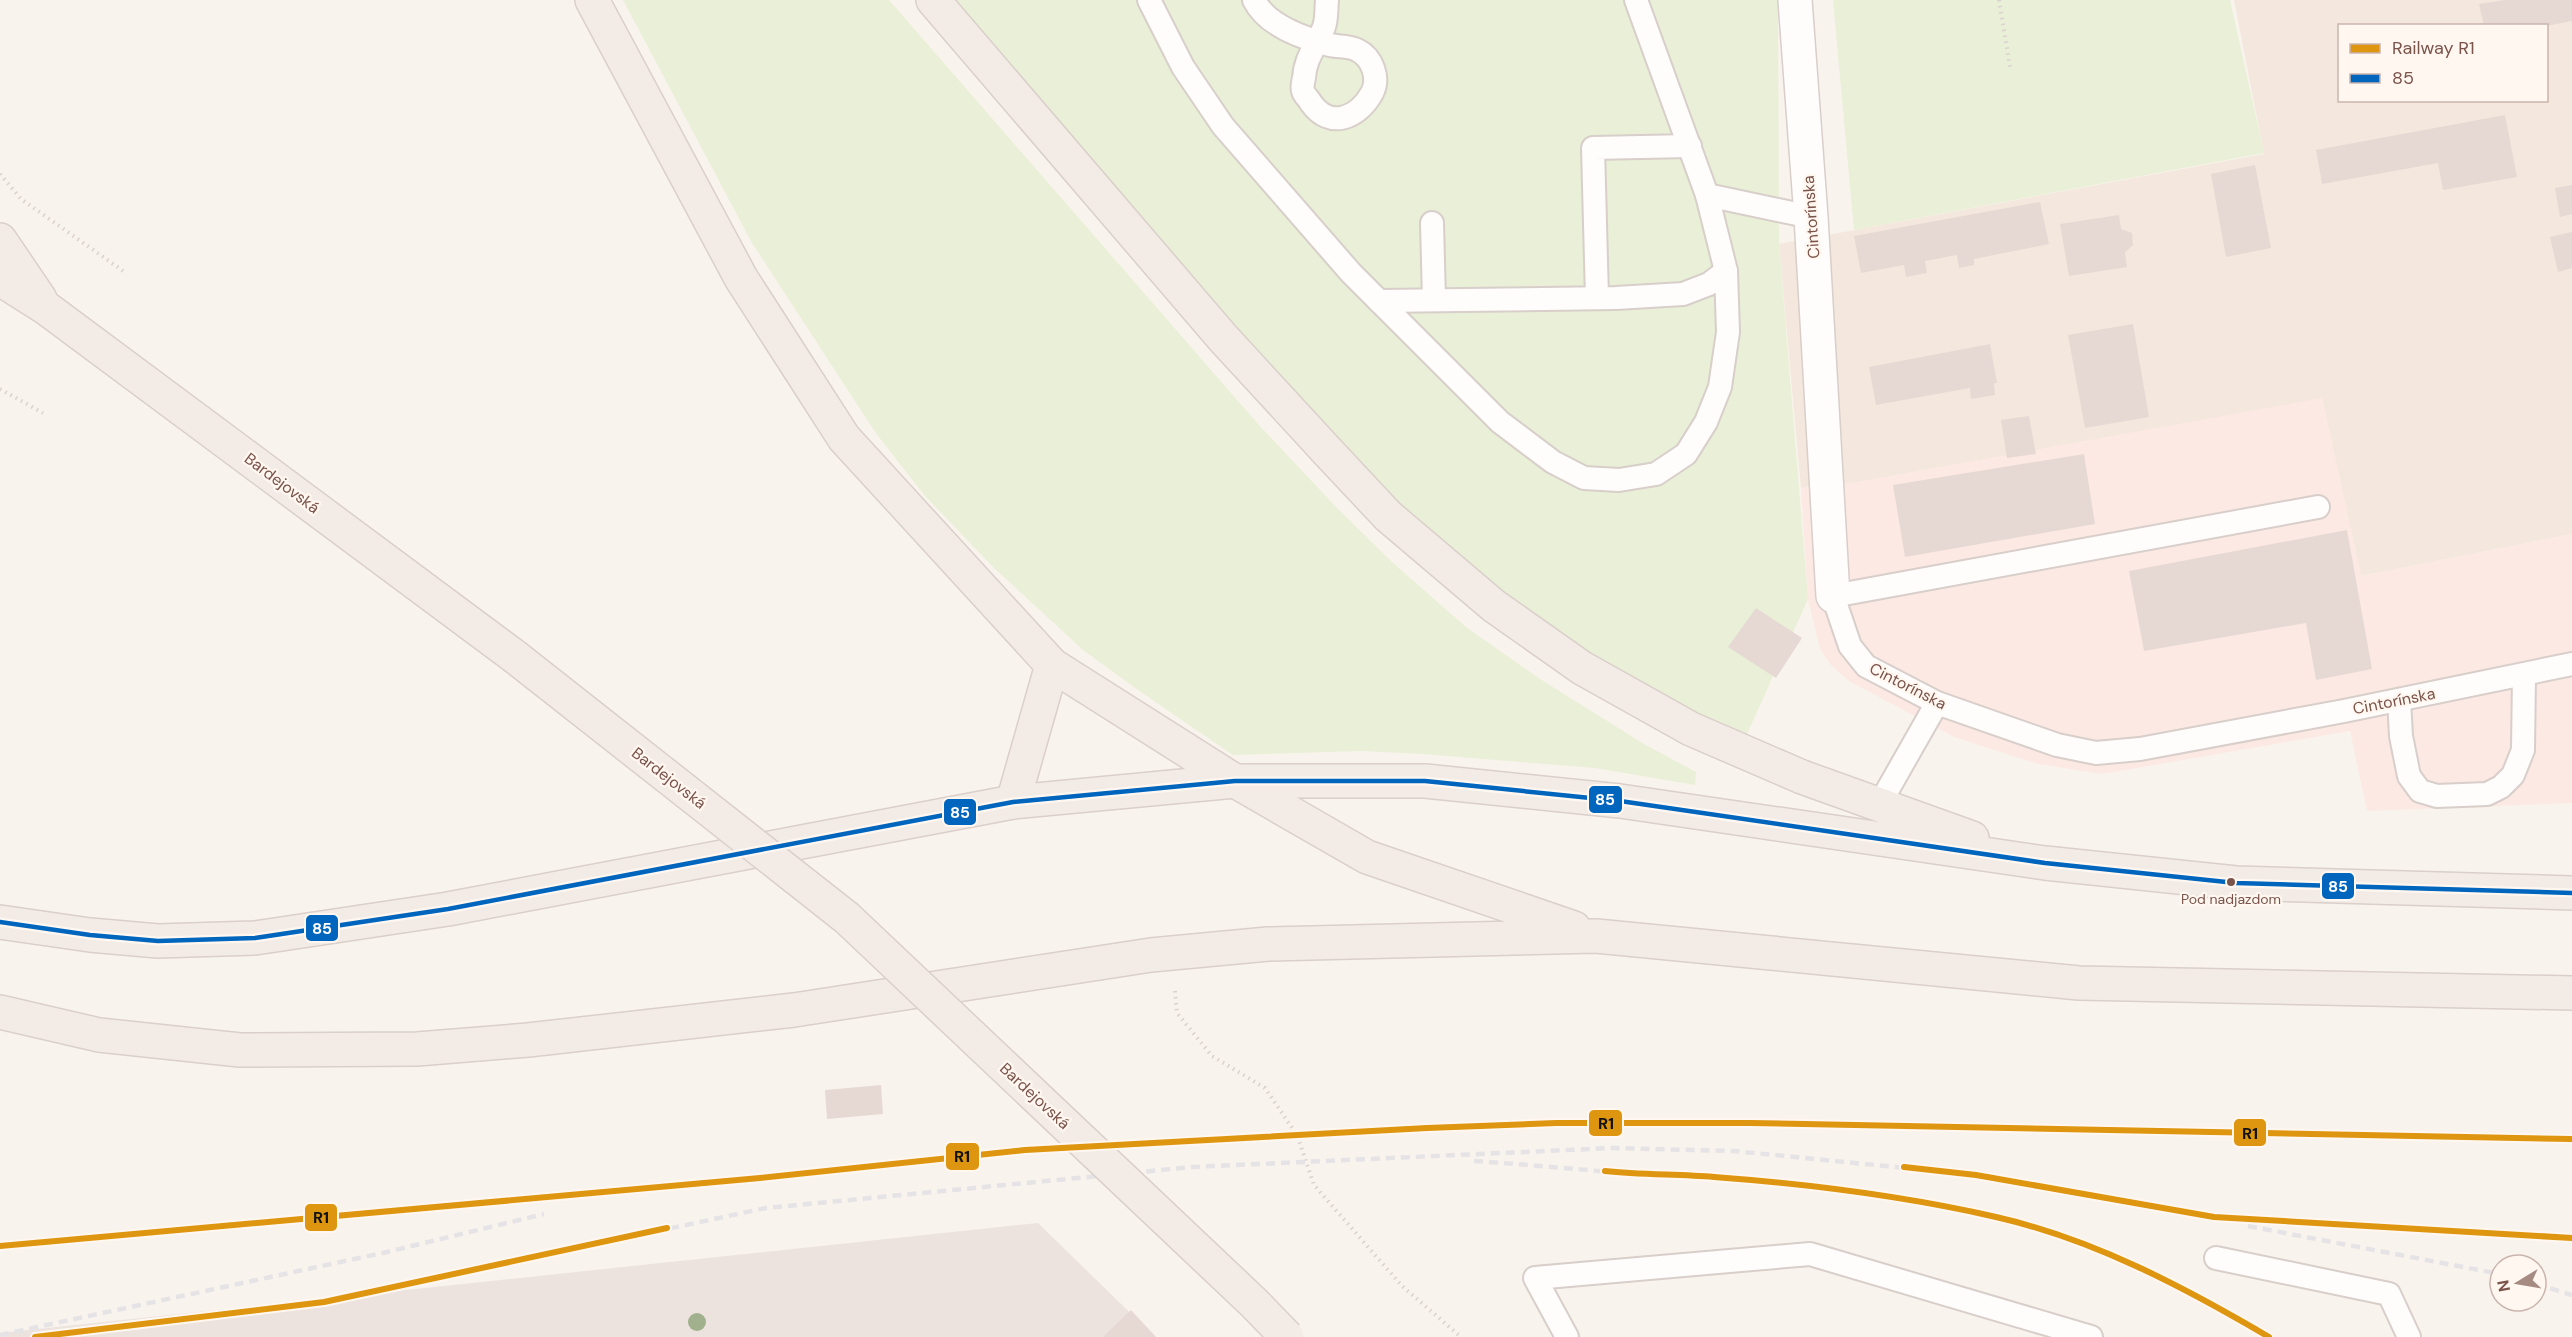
<svg xmlns="http://www.w3.org/2000/svg" width="2572" height="1337" font-family="'DM Sans',sans-serif">
	<rect width="100%" height="100%" fill="#f9f3ed"/>
	<path fill="#f4e7dd" fill-rule="evenodd" d="M2234,0H2572V534L2361,576L2322,399L1858,482L1801,488L1779,244L2264,154ZM2340,26H2546V100H2340Z"/>
	<polygon fill="#fce9e4" points="2322,398 2361,576 2572,534 2572,803 2367,811 2350,731 2102,774 2038,764 1954,737 1849,681 1831,665 1820,649 1808,599 1801,488 1858,482"/>
	<polygon fill="#ece3de" points="1038,1223 1155,1337 0,1337 0,1333"/>
	<g fill="#e9f0d7">
		<polygon points="623,0 889,0 1258,424 1337,508 1393,563 1466,627 1540,679 1644,744 1696,772 1695,785 1595,768 1423,754 1362,751 1233,755 1138,690 1083,650 994,568 925,496 875,432 752,243"/>
		<polygon points="930,0 1778,0 1779,244 1808,599 1738,754 1442,556"/>
		<polygon points="1833,0 2230,0 2264,153 1854,230"/>
	</g>
	<g fill="#e6d9d4">
		<polygon points="2505,0 2572,0 2572,21 2546,26 2484,26 2479,4"/>
		<polygon points="2505,115 2517,177 2443,190 2438,163 2322,184 2316,150"/>
		<polygon points="2255,165 2271,248 2226,257 2211,174"/>
		<polygon points="2572,185 2572,214 2560,217 2555,188"/>
		<polygon points="2040,202 2049,244 1974,259 1974,265 1959,268 1957,255 1925,261 1927,273 1906,277 1904,265 1861,273 1854,236"/>
		<polygon points="2119,215 2121,229 2132,233 2133,245 2125,252 2127,267 2069,276 2060,224"/>
		<polygon points="2572,232 2572,268 2558,272 2550,237"/>
		<polygon points="2133,324 2149,417 2085,428 2068,335"/>
		<polygon points="1990,344 1997,383 1994,383 1995,395 1971,399 1970,388 1876,405 1869,367"/>
		<polygon points="2029,416 2036,454 2007,458 2001,420"/>
		<polygon points="2084,454 2095,524 1905,557 1893,485"/>
		<polygon points="2347,530 2372,669 2316,680 2306,623 2144,651 2129,571"/>
		<polygon points="1756,608 1802,638 1776,678 1728,647"/>
		<polygon points="881,1085 883,1114 827,1119 825,1090"/>
		<polygon points="1131,1310 1156,1337 1103,1337"/>
	</g>
	<g fill="none" stroke-linecap="round" stroke-linejoin="round">
		<defs>
			<g id="service">
				<polyline points="1149,0 1183,67 1223,126 1351,273 1500,422 1553,462 1584,478 1619,480 1656,474 1686,454 1706,422 1720,387 1728,332 1726,271 1707,195"/>
				<path d="M1254,0C1267,26 1303,38 1330,45C1339,47 1350,46 1357,50C1372,57 1380,78 1372,93C1358,118 1330,130 1311,103C1309,99 1304,95 1303,91C1302,88 1303,81 1304,78C1305,57 1317,46 1324,27C1327,19 1326,9 1327,0"/>
				<polyline points="1636,0 1707,195 1811,217"/>
				<polyline points="1432,223 1434,300"/>
				<polyline points="1597,298 1593,148 1690,146"/>
				<polyline points="1379,301 1616,298 1683,294 1709,284 1726,271"/>
				<polyline points="2318,507 1833,596 1850,646 1866,666 1937,703 2057,745 2096,753 2140,749 2344,711 2572,664"/>
				<polyline points="2399,700 2401,736 2409,776 2420,791 2437,796 2487,794 2501,787 2513,775 2523,750 2524,675"/>
				<polyline points="1879,805 1937,703"/>
				<polyline points="2216,1258 2389,1294 2409,1337"/>
				<polyline points="1567,1337 1535,1278 1810,1254 2091,1337"/>
			</g>
			<polyline id="minor" points="1795,0 1811,217 1833,596"/>
			<g id="primary">
				<polyline points="592,0 741,278 844,438 1052,665 1235,781 1367,857 1574,928"/>
				<polyline points="933,0 1223,338 1328,452 1388,516 1494,606 1582,668 1691,729 1802,777 1972,838"/>
				<polyline points="0,240 40,299"/>
				<polyline points="0,279 46,308 514,656"/>
				<polyline points="1013,802 1052,665"/>
				<polyline points="0,922 90,935 158,941 255,938 448,909 1013,802 1235,781 1425,781 1620,801 2045,863 2236,883 2572,893"/>
				<polyline points="0,1012 99,1035 240,1050 417,1049 528,1040 794,1010 1151,955 1268,944 1596,936 2079,983 2572,993"/>
			</g>
		</defs>
		<use href="#service" stroke="#d8ceca" stroke-width="26"/>
		<use href="#minor" stroke="#d8ceca" stroke-width="36"/>
		<use href="#primary" stroke="#dacfca" stroke-width="36"/>
		<g stroke="#dbd1ce" stroke-width="4" stroke-dasharray="1.5 4.5" stroke-linecap="butt">
			<polyline points="1999,0 2010,67"/>
			<polyline points="0,174 21,199 126,273"/>
			<polyline points="0,389 43,413"/>
			<polyline points="1175,991 1177,1013 1212,1056 1265,1088 1297,1135 1314,1185 1402,1286 1461,1337"/>
		</g>
		<use href="#service" stroke="#fefdfc" stroke-width="22"/>
		<use href="#minor" stroke="#fefdfc" stroke-width="33"/>
		<use href="#primary" stroke="#f3ece6" stroke-width="33"/>
		<g stroke="#e5e3e5" stroke-width="4.5" stroke-dasharray="9 6" stroke-linecap="butt">
			<path d="M1474,1161C1519,1164 1564,1168 1609,1172C1644,1174 1679,1174 1713,1177C1841,1187 1970,1203 2091,1247C2150,1268 2215,1305 2269,1337"/>
			<polyline points="2248,1226 2500,1274"/>
			<polyline points="2536,1284 2572,1295"/>
			<polyline points="0,1335 387,1252 544,1214"/>
			<polyline points="35,1337 324,1302 766,1208 1192,1167 1612,1148 1734,1151 1976,1175 2214,1217 2572,1238"/>
		</g>
		<defs>
			<polyline id="primary-bridge" points="514,656 847,918 1254,1303 1287,1337"/>
		</defs>
		<use href="#primary-bridge" stroke="#dacfca" stroke-width="36" stroke-linecap="butt"/>
		<use href="#primary-bridge" stroke="#f3ece6" stroke-width="33"/>
		<defs>
			<polyline id="bus-1" points="0,922 90,935 158,941 255,938 448,909 1013,802 1235,781 1425,781 1620,801 2045,863 2236,883 2572,893"/>
		</defs>
		<use href="#bus-1" stroke="#fff7f0" stroke-width="9"/>
		<use href="#bus-1" stroke="#0065bd" stroke-width="4.5"/>
		<defs>
			<g id="rail-1">
				<polyline points="1904,1167 1976,1175 2214,1217 2572,1238"/>
				<path d="M1605,1171C1641,1175 1678,1174 1714,1177C1808,1184 1904,1196 1996,1217C2093,1239 2184,1287 2269,1337"/>
				<polyline points="0,1246 760,1178 1025,1150 1427,1128 1556,1123 1750,1123 2572,1139"/>
				<polyline points="35,1337 324,1302 667,1228"/>
			</g>
		</defs>
		<use href="#rail-1" stroke="#fff7f0" stroke-width="10"/>
		<use href="#rail-1" stroke="#de950f" stroke-width="6"/>
	</g>
	<circle fill="#a1b08d" cx="697" cy="1322" r="9"/>
	<circle fill="#7a534a" stroke="#fff7f0" stroke-width="2" cx="2231" cy="882" r="5"/>
	<g text-anchor="middle" dominant-baseline="central" stroke-width="4.5" stroke-linejoin="round" paint-order="stroke">
		<g font-size="14" fill="#7a534a" stroke="#fff7f0">
			<text x="2231" y="899">Pod nadjazdom</text>
		</g>
		<g font-size="16" fill="#7a534a" stroke="#fff7f0">
			<text transform="translate(1811 217) rotate(-94)">Cintorínska</text>
			<text transform="translate(282 483) rotate(37)">Bardejovská</text>
			<text transform="translate(1908 686) rotate(27)">Cintorínska</text>
			<text transform="translate(2394 701) rotate(-11)">Cintorínska</text>
			<text transform="translate(669 778) rotate(38)">Bardejovská</text>
			<text transform="translate(1035 1096) rotate(43)">Bardejovská</text>
		</g>
	</g>
	<g stroke="#fff7f0" stroke-width="2">
		<rect x="1588" y="785" width="35" height="29" rx="6" fill="#0065bd"/>
		<rect x="943" y="798" width="34" height="28" rx="6" fill="#0065bd"/>
		<rect x="2321" y="872" width="34" height="28" rx="6" fill="#0065bd"/>
		<rect x="305" y="914" width="34" height="28" rx="6" fill="#0065bd"/>
		<rect x="1588" y="1109" width="35" height="28" rx="6" fill="#de950f"/>
		<rect x="2233" y="1118" width="34" height="29" rx="6" fill="#de950f"/>
		<rect x="945" y="1142" width="35" height="29" rx="6" fill="#de950f"/>
		<rect x="304" y="1203" width="34" height="29" rx="6" fill="#de950f"/>
	</g>
	<g font-size="16" text-anchor="middle" font-weight="bold" fill="#fff">
		<text x="1605" y="805">85</text>
		<text x="960" y="818">85</text>
		<text x="2338" y="892">85</text>
		<text x="322" y="934">85</text>
	</g>
	<g font-size="16" text-anchor="middle" font-weight="bold" fill="#111">
		<text x="1606" y="1129">R1</text>
		<text x="2250" y="1139">R1</text>
		<text x="962" y="1162">R1</text>
		<text x="321" y="1223">R1</text>
	</g>
	<rect x="2338" y="24" width="210" height="78" fill="#fff7f0" stroke="#cab5ae" stroke-width="1.5"/>
	<rect x="2350" y="44" width="30" height="9" fill="#de950f" stroke="#cab5ae" stroke-width="1.5"/>
	<text x="2392" y="54" font-size="18" fill="#7a534a">Railway R1</text>
	<rect x="2350" y="74" width="30" height="9" fill="#0065bd" stroke="#cab5ae" stroke-width="1.5"/>
	<text x="2392" y="84" font-size="18" fill="#7a534a">85</text>
	<g transform="translate(2518 1283) rotate(259)"><circle r="28" fill="#fff7f0" stroke="#cab5ae" stroke-width="1.5"/>
	<path d="M0-4.5L10 22L0 15L-10 22Z" fill="#a68b83"/>
	<text y="-9" font-size="16" font-weight="bold" text-anchor="middle" fill="#7a534a">N</text>
	</g>
</svg>
